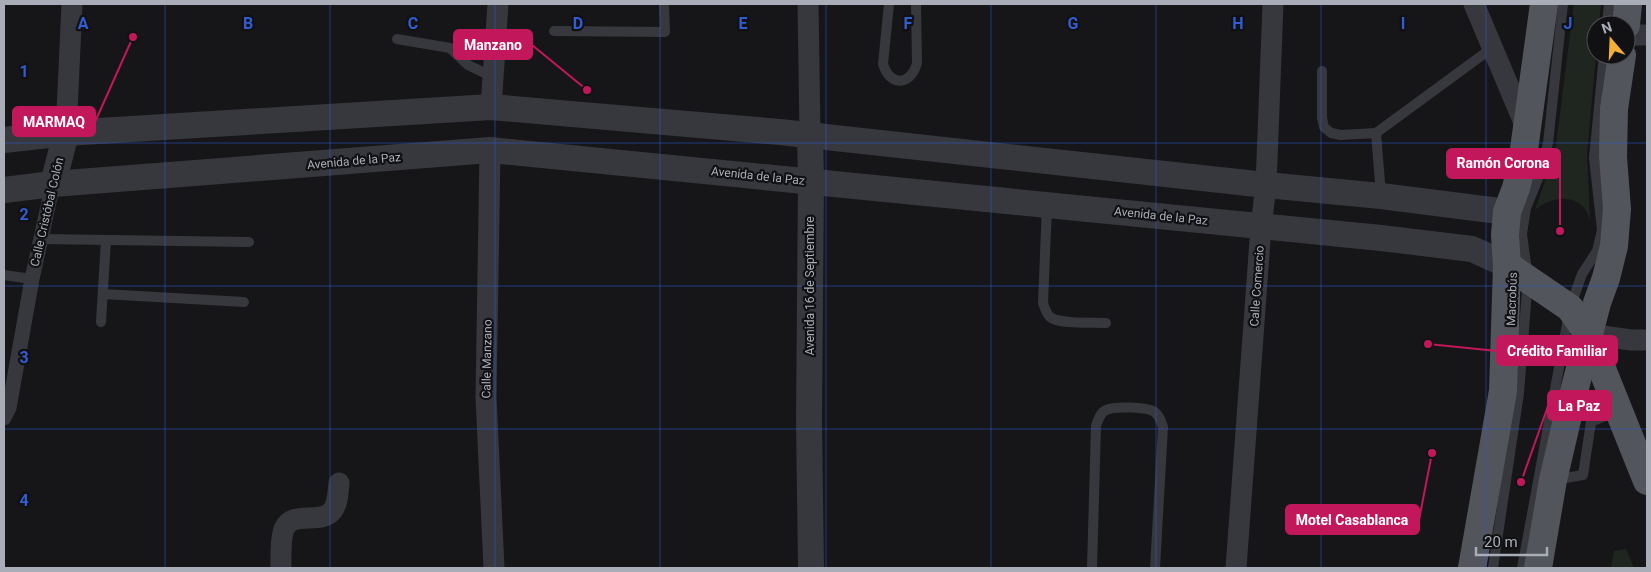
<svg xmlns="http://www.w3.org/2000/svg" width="1651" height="572" font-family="Roboto,sans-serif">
	<rect width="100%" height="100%" fill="#161618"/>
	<g fill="#1e261f">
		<path d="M1574,4H1601L1599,25H1596V55L1587,154L1590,221C1589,218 1588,213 1586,210C1573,192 1549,198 1535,210L1555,152Z"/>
		<polygon points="1626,549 1634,568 1611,568 1614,551"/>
	</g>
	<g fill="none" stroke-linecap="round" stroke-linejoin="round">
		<g stroke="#37383d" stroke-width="10">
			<path d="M889,4L883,64C890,87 911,86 917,63L916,4"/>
			<polyline points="1607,25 1609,4"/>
			<polyline points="554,31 665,32 664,4"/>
			<polyline points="397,39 450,48 468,65 493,77"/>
			<polyline points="1322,71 1322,118 1324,127 1331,133 1341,135 1376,133 1381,195"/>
			<polyline points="1376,133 1492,48"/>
			<path d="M1047,206L1043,303C1045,309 1046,313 1050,317C1060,325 1093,322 1106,323"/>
			<polyline points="41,239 249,242"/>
			<polyline points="4,275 32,279"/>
			<polyline points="103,294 244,302"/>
			<polyline points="101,322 106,240"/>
			<polyline points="1554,480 1583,475 1591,422 1617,411"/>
			<path d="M1092,568L1096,426C1098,420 1100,413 1106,410C1114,406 1145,407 1153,411C1159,414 1161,421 1163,427L1155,568"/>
			<polyline points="1493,568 1519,393 1528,278 1522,234 1526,208 1541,171 1548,143 1563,4"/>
			<polyline points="1522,568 1570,308 1582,274 1597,251 1602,230 1594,158 1604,55"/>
		</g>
		<polyline stroke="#37383d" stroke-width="15" points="4,418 9,408 32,279 53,184"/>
		<g stroke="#37383d" stroke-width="21">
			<polyline points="808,4 810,135"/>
			<polyline points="1474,4 1527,130"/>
			<polyline points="1626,35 1647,35"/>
			<polyline points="491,107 498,4"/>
			<polyline points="66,133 72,4"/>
			<polyline points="490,150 486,397 494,568"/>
			<polyline points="1588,334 1631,340 1647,340"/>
			<path d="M281,568C281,556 280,540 284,529C293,509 321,526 333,510C338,503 338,491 339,483"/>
			<polyline points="1236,568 1261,227 1266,185 1273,4"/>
		</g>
		<g stroke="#37383d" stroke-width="26">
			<polyline points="810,135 811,181 809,421 811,568"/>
			<polyline points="4,140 66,133 491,107 780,132 1266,185 1381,196 1507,212"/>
			<polyline points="53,184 66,133"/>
			<polyline points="4,190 53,184 490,150 1381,238 1472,249 1507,265"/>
		</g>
		<g stroke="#53555c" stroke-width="28">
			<polyline points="1626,25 1628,4"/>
			<polyline points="1507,265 1570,308 1588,334 1647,481"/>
			<polyline points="1472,568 1503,391 1507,265 1505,235 1507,212 1516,188 1522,164 1544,4"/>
			<polyline points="1538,568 1553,480 1570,407 1597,303 1606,278 1614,246 1617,209 1613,157 1614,109 1622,55"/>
		</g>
	</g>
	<path fill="none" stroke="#325cd3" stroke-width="1" stroke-opacity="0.55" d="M165,4V568M330,4V568M495,4V568M660,4V568M826,4V568M991,4V568M1156,4V568M1321,4V568M1486,4V568M4,143H1647M4,286H1647M4,429H1647"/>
	<g text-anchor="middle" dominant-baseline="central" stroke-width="4.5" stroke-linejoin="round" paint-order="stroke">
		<g font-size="12" fill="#a8adb8" stroke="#111113">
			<text transform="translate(354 161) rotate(-5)">Avenida de la Paz</text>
			<text transform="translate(758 176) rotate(6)">Avenida de la Paz</text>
			<text transform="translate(47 212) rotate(-77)">Calle Cristóbal Colón</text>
			<text transform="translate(1161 216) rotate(6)">Avenida de la Paz</text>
			<text transform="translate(810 286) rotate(-90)">Avenida 16 de Septiembre</text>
			<text transform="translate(1257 286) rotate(-86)">Calle Comercio</text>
			<text transform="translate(1512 299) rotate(-88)">Macrobús</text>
			<text transform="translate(487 359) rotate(-89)">Calle Manzano</text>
		</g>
	</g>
	<g font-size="16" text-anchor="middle" font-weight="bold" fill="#325cd3" stroke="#111113" stroke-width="4.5" stroke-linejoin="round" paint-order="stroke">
		<text x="83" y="29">A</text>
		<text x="248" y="29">B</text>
		<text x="413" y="29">C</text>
		<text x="578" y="29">D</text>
		<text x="743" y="29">E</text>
		<text x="908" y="29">F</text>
		<text x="1073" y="29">G</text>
		<text x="1238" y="29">H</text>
		<text x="1403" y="29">I</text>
		<text x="1568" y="29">J</text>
		<text x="24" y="77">1</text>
		<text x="24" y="220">2</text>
		<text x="24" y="363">3</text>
		<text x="24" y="506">4</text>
	</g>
	<path fill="none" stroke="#c2185b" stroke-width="2" d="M587 90L532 45M133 37L95 122M1560 231L1560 164M1428 344L1497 351M1521 482L1548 406M1432 453L1419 520"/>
	<g fill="#c2185b" stroke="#111113" stroke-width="2">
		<circle cx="587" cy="90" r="5"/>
		<circle cx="133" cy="37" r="5"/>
		<circle cx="1560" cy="231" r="5"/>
		<circle cx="1428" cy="344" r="5"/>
		<circle cx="1521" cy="482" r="5"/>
		<circle cx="1432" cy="453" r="5"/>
	</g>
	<g fill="#c2185b" stroke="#c2185b" stroke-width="2">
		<rect x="454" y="30" width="78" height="29" rx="5"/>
		<rect x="13" y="107" width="82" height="29" rx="5"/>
		<rect x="1447" y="149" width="113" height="29" rx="5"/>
		<rect x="1497" y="336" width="120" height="29" rx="5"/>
		<rect x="1548" y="391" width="63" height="29" rx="5"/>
		<rect x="1286" y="505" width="133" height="29" rx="5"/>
	</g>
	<g font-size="14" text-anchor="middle" font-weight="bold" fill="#fff">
		<text x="493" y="50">Manzano</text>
		<text x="54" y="127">MARMAQ</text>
		<text x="1503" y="168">Ramón Corona</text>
		<text x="1557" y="356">Crédito Familiar</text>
		<text x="1579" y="411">La Paz</text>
		<text x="1352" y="525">Motel Casablanca</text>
	</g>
	<rect width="1651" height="572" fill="none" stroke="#a8adb8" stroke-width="10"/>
	<g transform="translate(1611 40) rotate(341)"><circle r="24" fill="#111113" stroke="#4d4f55"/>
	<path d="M0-4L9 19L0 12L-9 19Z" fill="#f2b134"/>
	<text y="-8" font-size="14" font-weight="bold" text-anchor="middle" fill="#a8adb8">N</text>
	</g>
	<path d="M1476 547v8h71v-8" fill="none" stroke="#a8adb8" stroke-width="2.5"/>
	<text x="1484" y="547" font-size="15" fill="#a8adb8" stroke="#111113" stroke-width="4" paint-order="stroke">20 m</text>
</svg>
